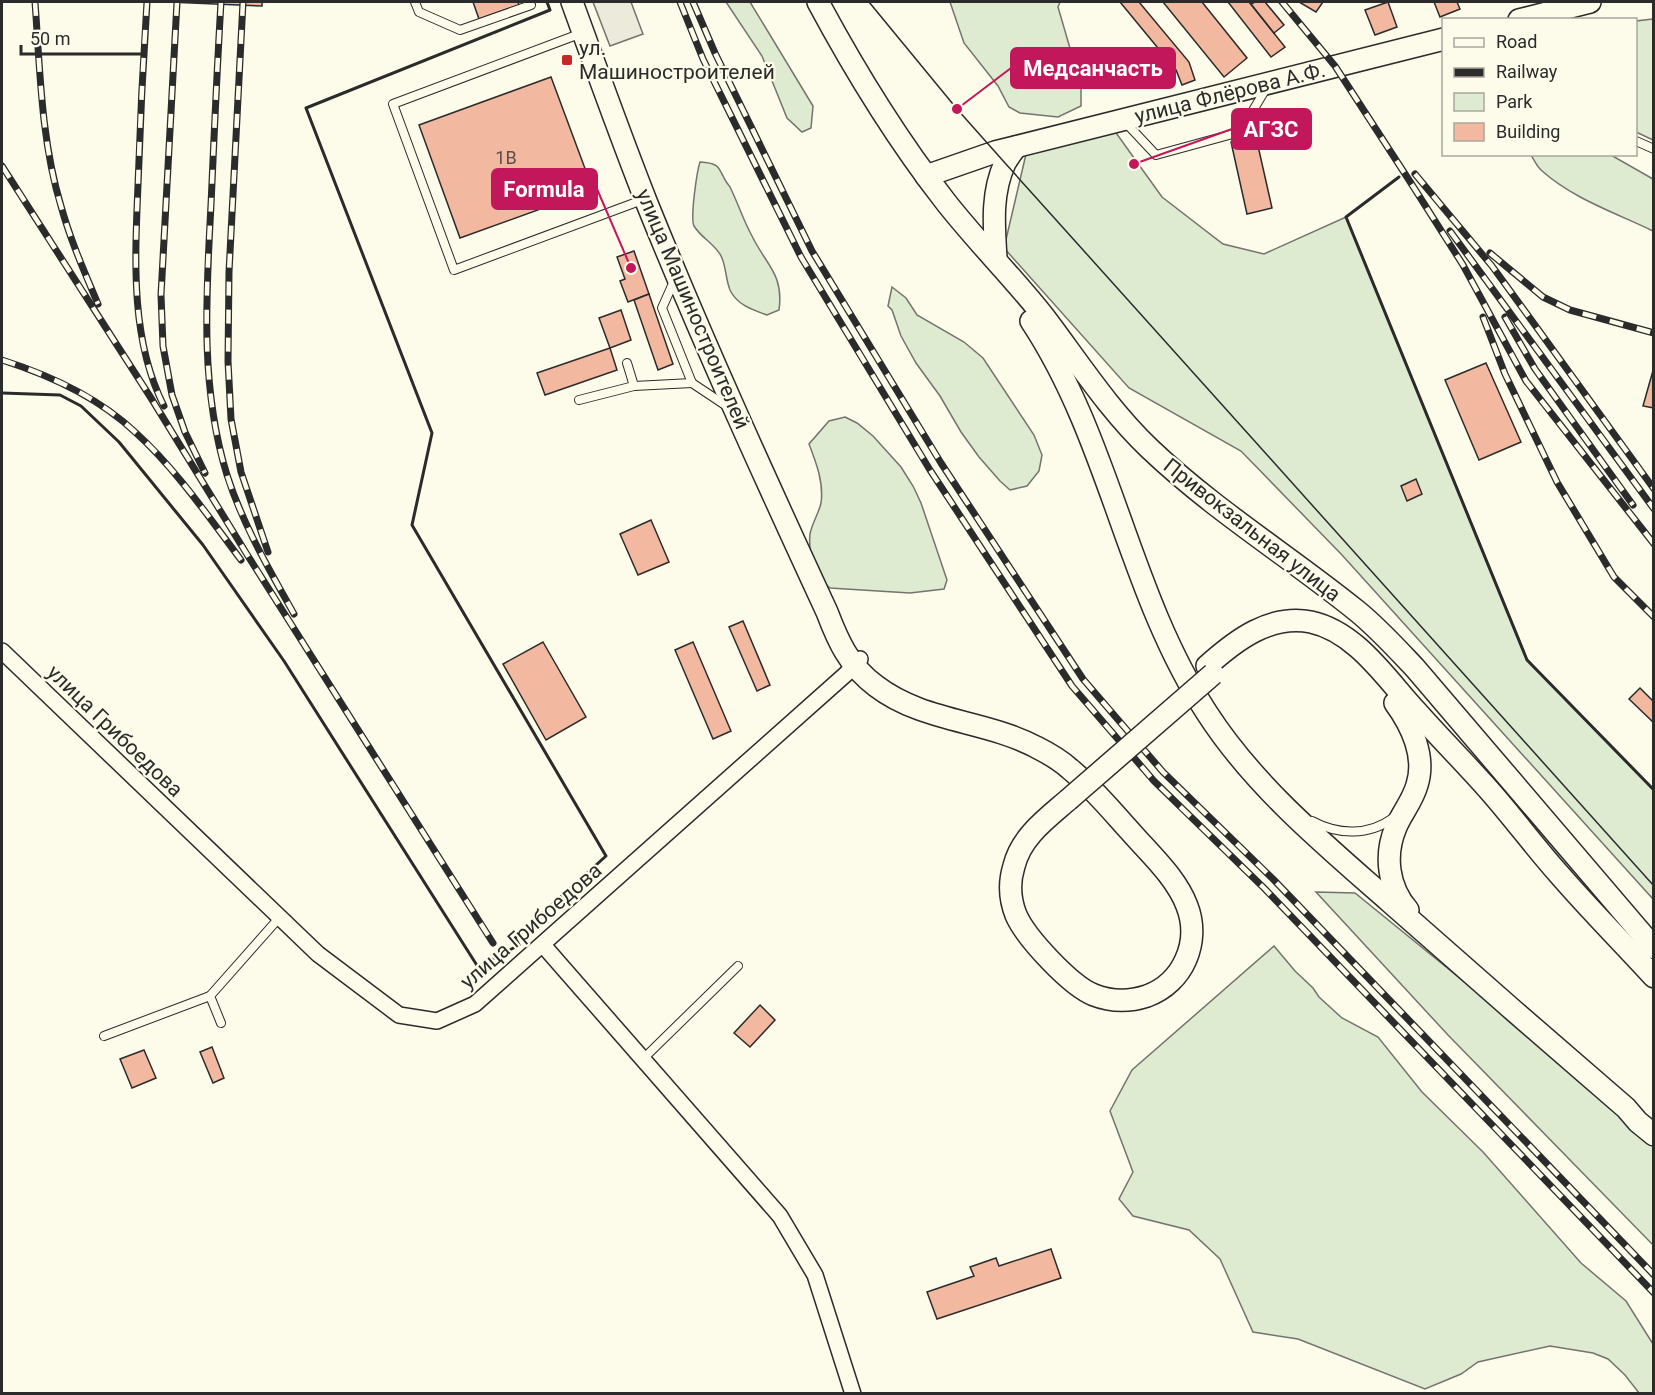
<svg xmlns="http://www.w3.org/2000/svg" width="1655" height="1395" font-family="Roboto,sans-serif">
	<rect width="100%" height="100%" fill="#fdfbea"/>
	<g fill="#deebd1" stroke="#74746e" stroke-width="1.5">
		<polygon points="726,2 750,2 813,106 811,128 802,132 787,118 762,56"/>
		<polygon points="950,2 1060,2 1058,7 1081,86 1081,106 1058,117 1020,113 1009,107 998,86 964,43"/>
		<polygon points="1653,19 1654,19 1653,140 1636,132 1636,21"/>
		<polygon points="1114,130 1162,197 1223,244 1264,254 1346,217 1527,659 1653,790 1653,899 1342,555 1241,451 1129,388 1004,248 1027,150"/>
		<path d="M1531,155H1611L1653,179V231C1616,213 1573,199 1541,170C1537,166 1534,160 1531,155Z"/>
		<path d="M700,162C725,163 717,172 730,187C738,203 743,220 752,236C766,265 784,274 779,310L767,315C753,310 737,305 730,290C726,280 726,268 722,258C717,245 701,238 694,226C690,218 697,171 700,162Z"/>
		<polygon points="892,287 906,298 917,315 964,342 983,358 1034,435 1042,455 1039,471 1027,486 1010,490 1000,481 979,457 961,432 940,396 916,363 901,336 892,310 888,306"/>
		<path d="M845,417L857,423L873,436L901,467L913,486L921,503L947,580L944,589L910,593L830,588C815,577 808,553 810,534C812,523 819,513 821,503C824,483 816,462 809,444L829,421Z"/>
		<polygon points="1316,892 1355,893 1653,1135 1653,1245 1448,1035"/>
		<polygon points="1274,946 1295,971 1313,988 1319,997 1342,1018 1378,1037 1422,1092 1483,1152 1581,1263 1626,1301 1653,1344 1653,1393 1639,1393 1625,1375 1608,1359 1593,1353 1550,1346 1478,1362 1461,1374 1425,1389 1298,1339 1253,1332 1220,1259 1189,1230 1133,1216 1119,1199 1133,1172 1110,1111 1132,1070"/>
	</g>
	<polygon fill="#eceadb" stroke="#74746e" stroke-width="1.5" points="593,2 631,2 643,34 610,46"/>
	<g fill="#f2b8a0" stroke="#2b2b2b" stroke-width="1.5">
		<polygon points="168,2 262,2 262,6"/>
		<polygon points="473,2 518,2 519,5 479,19"/>
		<polygon points="1120,2 1139,2 1189,62 1195,80 1182,85 1176,70"/>
		<polygon points="1163,2 1202,2 1247,58 1224,77"/>
		<polygon points="1228,2 1249,2 1285,47 1271,57"/>
		<polygon points="1255,2 1265,2 1284,25 1274,33 1251,4"/>
		<polygon points="1299,2 1323,2 1316,12"/>
		<polygon points="1388,2 1397,27 1375,35 1365,10"/>
		<polygon points="1434,2 1457,2 1460,9 1440,17"/>
		<polygon points="551,77 593,190 460,238 419,125"/>
		<polygon points="1256,137 1272,208 1247,214 1231,142"/>
		<polygon points="634,251 649,294 628,302 620,281 625,279 617,257"/>
		<polygon points="649,294 673,364 658,370 634,300"/>
		<polygon points="621,310 631,340 610,348 599,318"/>
		<polygon points="610,348 617,370 545,395 537,373"/>
		<polygon points="1486,363 1521,442 1479,460 1445,380"/>
		<polygon points="1654,367 1654,408 1643,406"/>
		<polygon points="1416,479 1422,494 1407,501 1401,486"/>
		<polygon points="651,520 669,562 638,575 620,534"/>
		<polygon points="743,621 770,685 757,691 729,627"/>
		<polygon points="543,642 586,717 546,740 503,664"/>
		<polygon points="693,642 731,731 713,739 675,650"/>
		<polygon points="1640,688 1654,702 1654,723 1629,699"/>
		<polygon points="760,1005 775,1020 750,1047 734,1033"/>
		<polygon points="212,1047 224,1078 213,1083 200,1052"/>
		<polygon points="144,1050 156,1078 132,1088 120,1059"/>
		<polygon points="1051,1249 1061,1278 937,1319 927,1292 974,1276 970,1267 996,1258 999,1266"/>
	</g>
	<g fill="none" stroke-linecap="round" stroke-linejoin="round">
		<defs>
			<g id="lane">
				<polyline points="415,2 419,12 460,30 531,5"/>
				<polyline points="582,33 393,104 454,270 645,199"/>
				<polyline points="1126,123 1156,155 1240,132 1267,87"/>
				<polyline points="1636,141 1654,149"/>
				<polyline points="675,279 662,308 692,383 728,407"/>
				<polyline points="627,363 634,386"/>
				<polyline points="579,400 634,386 692,383"/>
				<path d="M1312,821C1338,835 1369,836 1393,818"/>
				<polyline points="221,1023 210,996 279,918"/>
				<polyline points="104,1036 210,996"/>
				<polyline points="644,1058 738,966"/>
			</g>
			<g id="street">
				<polyline points="2,651 318,954 399,1015 437,1021 475,1004 846,674 860,659"/>
				<polyline points="543,945 780,1216 815,1275 853,1394"/>
			</g>
			<g id="secondary">
				<path d="M572,2C596,68 620,135 646,201C702,340 764,476 827,612C838,641 849,666 876,686C923,722 985,720 1036,747C1048,753 1060,760 1070,769C1092,787 1111,810 1130,831C1150,854 1176,877 1187,906C1201,942 1183,983 1147,996C1129,1002 1112,1002 1094,995C1071,986 1026,938 1016,915C1010,900 1009,882 1014,866C1021,837 1046,819 1068,800"/>
				<path d="M818,2C855,71 896,138 945,201C976,241 1013,277 1045,318C1079,363 1109,410 1150,449C1214,510 1289,556 1357,611C1378,628 1397,649 1415,668L1654,948"/>
				<polyline points="1519,20 1590,2"/>
				<polyline points="926,176 995,152 1444,39"/>
				<path d="M996,258C994,226 991,193 1005,163C1008,158 1012,152 1016,147"/>
				<path d="M1031,321C1111,442 1128,592 1207,713C1254,786 1325,845 1390,902C1468,971 1547,1040 1626,1108L1638,1122L1654,1135"/>
				<path d="M1207,666C1236,640 1270,614 1311,622C1357,632 1387,680 1417,712C1440,738 1465,763 1488,789C1512,816 1534,846 1558,873C1589,909 1622,942 1654,977"/>
				<path d="M1395,703C1412,726 1426,757 1417,785C1413,800 1402,813 1396,827C1384,855 1388,887 1408,910"/>
			</g>
		</defs>
		<use href="#lane" stroke="#2b2b2b" stroke-width="10"/>
		<use href="#street" stroke="#2b2b2b" stroke-width="18"/>
		<use href="#secondary" stroke="#2b2b2b" stroke-width="24"/>
		<use href="#lane" stroke="#fdfbea" stroke-width="8"/>
		<use href="#street" stroke="#fdfbea" stroke-width="15"/>
		<use href="#secondary" stroke="#fdfbea" stroke-width="21"/>
		<polyline stroke="#2b2b2b" stroke-width="1.5" points="869,2 957,109 1005,163 1654,886"/>
		<defs>
			<g id="rail">
				<path d="M35,2C40,69 41,140 61,206C70,239 84,271 98,304"/>
				<path d="M147,2C143,63 140,124 138,185C135,258 130,339 164,406"/>
				<polyline points="177,2 161,295 163,346 172,395 185,432 205,473"/>
				<path d="M221,2C217,69 214,137 211,205C206,296 200,388 227,475C243,525 269,569 294,614"/>
				<polyline points="243,2 229,272 228,361 231,419 241,472 268,552"/>
				<polyline points="680,2 703,59 801,257 930,470 1072,686 1154,781 1264,888 1654,1293"/>
				<polyline points="693,2 715,53 812,251 941,463 1083,679 1163,772 1273,879 1654,1275"/>
				<polyline points="1282,2 1335,66 1409,180 1463,265 1526,381 1654,544"/>
				<polyline points="2,166 151,398 248,556 493,943"/>
				<polyline points="1415,174 1492,266 1654,489"/>
				<polyline points="1450,231 1654,509"/>
				<polyline points="1490,253 1543,297 1570,310 1654,333"/>
				<polyline points="1483,317 1505,374 1557,482 1614,577 1654,617"/>
				<polyline points="1505,317 1535,369 1633,505"/>
				<path d="M2,360C49,375 98,397 135,432C176,469 208,516 241,560"/>
			</g>
		</defs>
		<use href="#rail" stroke="#2b2b2b" stroke-width="7"/>
		<use href="#rail" stroke="#fdfbea" stroke-width="4.5" stroke-dasharray="14" stroke-linecap="butt"/>
		<defs>
			<polyline id="secondary-bridge" points="1068,800 1213,674"/>
		</defs>
		<use href="#secondary-bridge" stroke="#2b2b2b" stroke-width="24" stroke-linecap="butt"/>
		<use href="#secondary-bridge" stroke="#fdfbea" stroke-width="21"/>
		<g stroke="#2b2b2b" stroke-width="3">
			<polyline points="1399,177 1346,217 1527,660 1654,790"/>
			<polyline points="2,393 60,395 81,406 119,442 203,545 284,661 478,967 519,945 515,938 606,856 412,525 432,433 306,108 550,10 547,2"/>
		</g>
	</g>
	<rect fill="#c62828" stroke="#fdfbea" stroke-width="2" x="561" y="54" width="12" height="12" rx="3"/>
	<g text-anchor="middle" dominant-baseline="central" stroke-width="4.5" stroke-linejoin="round" paint-order="stroke">
		<g font-size="18" fill="#5d4e48">
			<text x="506" y="157">1В</text>
		</g>
		<g font-size="21" fill="#2b2b2b" stroke="#fdfbea" text-anchor="start">
			<text x="579" y="48">ул.<tspan x="579" dy="24">Машиностроителей</tspan></text>
		</g>
		<g font-size="21" fill="#2b2b2b" stroke="#fdfbea">
			<text transform="translate(1230 93) rotate(-14)">улица Флёрова А.Ф.</text>
			<text transform="translate(693 309) rotate(67)">улица Машиностроителей</text>
			<text transform="translate(1252 530) rotate(38)">Привокзальная улица</text>
			<text transform="translate(115 731) rotate(44)">улица Грибоедова</text>
			<text transform="translate(531 926) rotate(-41)">улица Грибоедова</text>
		</g>
	</g>
	<path fill="none" stroke="#c2185b" stroke-width="2" d="M957 109L1011 68M1134 164L1232 129M631 268L597 189"/>
	<g fill="#c2185b" stroke="#fdfbea" stroke-width="2">
		<circle cx="957" cy="109" r="6"/>
		<circle cx="1134" cy="164" r="6"/>
		<circle cx="631" cy="268" r="6"/>
	</g>
	<g fill="#c2185b" stroke="#c2185b" stroke-width="2">
		<rect x="1011" y="48" width="164" height="40" rx="6"/>
		<rect x="1232" y="109" width="79" height="40" rx="6"/>
		<rect x="492" y="169" width="105" height="40" rx="6"/>
	</g>
	<g font-size="22" text-anchor="middle" font-weight="bold" fill="#fff">
		<text x="1093" y="76">Медсанчасть</text>
		<text x="1271" y="137">АГЗС</text>
		<text x="544" y="197">Formula</text>
	</g>
	<rect width="1655" height="1395" fill="none" stroke="#2b2b2b" stroke-width="6"/>
	<rect x="1442" y="18" width="195" height="138" fill="#fdfbea" stroke="#a9a89e" stroke-width="1.5"/>
	<rect x="1454" y="38" width="30" height="9" fill="#fdfbea" stroke="#a9a89e" stroke-width="1.5"/>
	<text x="1496" y="48" font-size="18" fill="#2b2b2b">Road</text>
	<rect x="1454" y="68" width="30" height="9" fill="#2b2b2b" stroke="#a9a89e" stroke-width="1.5"/>
	<text x="1496" y="78" font-size="18" fill="#2b2b2b">Railway</text>
	<rect x="1454" y="93" width="30" height="18" fill="#deebd1" stroke="#a9a89e" stroke-width="1.5"/>
	<text x="1496" y="108" font-size="18" fill="#2b2b2b">Park</text>
	<rect x="1454" y="123" width="30" height="18" fill="#f2b8a0" stroke="#a9a89e" stroke-width="1.5"/>
	<text x="1496" y="138" font-size="18" fill="#2b2b2b">Building</text>
	<path d="M21 45v9h122v-9" fill="none" stroke="#2b2b2b" stroke-width="3"/>
	<text x="30" y="45" font-size="18" fill="#2b2b2b" stroke="#fdfbea" stroke-width="4.5" paint-order="stroke">50 m</text>
</svg>
